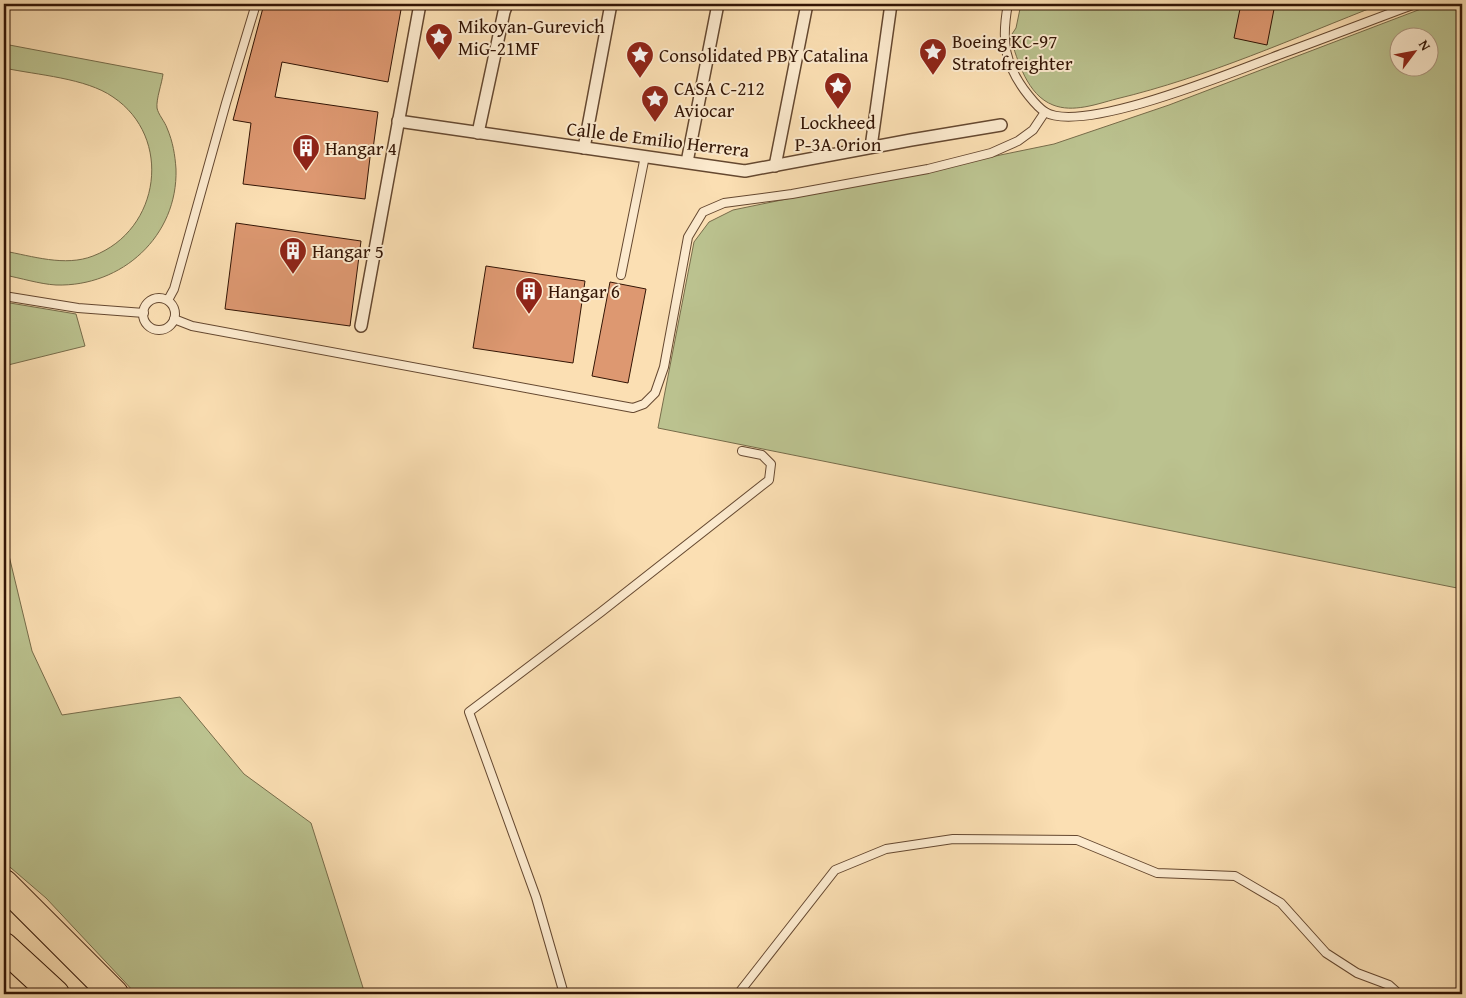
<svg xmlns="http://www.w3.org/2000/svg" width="1466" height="998" font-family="'Gentium Book Plus',serif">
	<rect width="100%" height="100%" fill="#fbdfb3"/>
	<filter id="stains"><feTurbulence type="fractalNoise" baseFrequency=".004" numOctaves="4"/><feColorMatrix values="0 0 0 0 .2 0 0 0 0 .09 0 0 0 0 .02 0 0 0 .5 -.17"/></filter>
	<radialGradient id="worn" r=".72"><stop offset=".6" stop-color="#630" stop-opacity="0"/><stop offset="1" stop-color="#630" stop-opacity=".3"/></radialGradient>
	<g fill="#bbc28f" stroke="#776c4a" fill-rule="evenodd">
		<path d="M1021,4H1381C1294,38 1208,77 1116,99C1097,104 1073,113 1053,105C1027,95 1018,61 1010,37L1016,28Z"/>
		<path d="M1434,4H1462V589L658,428L694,242L709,222L733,210L1054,144L1169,105ZM1398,38H1428V68H1398Z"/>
		<path d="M4,44L163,74C162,83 156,99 157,108C158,114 165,122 167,128C173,142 175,155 176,169C178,236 122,287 56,285C39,284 21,278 4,275V251C32,256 65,267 93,256C161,230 173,137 113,97C86,78 37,75 4,68Z"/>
		<polygon points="4,302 76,314 85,346 4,366"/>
		<polygon points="4,535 32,651 62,715 180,697 244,774 311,823 365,994 136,994 46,898 4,862"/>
	</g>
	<g fill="#dd9871" stroke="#331505">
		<polygon points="264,4 402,4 388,82 282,62 275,97 378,112 373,149 371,149 365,199 243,184 251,123 233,120"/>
		<polygon points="1241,4 1275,4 1267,45 1234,38"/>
		<polygon points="236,223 361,241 350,326 225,309"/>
		<polygon points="486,266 585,281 573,363 473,348"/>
		<polygon points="610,282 646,289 628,383 592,376"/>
	</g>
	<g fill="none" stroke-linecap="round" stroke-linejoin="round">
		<defs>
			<g id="service">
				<path d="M1008,4C1001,41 1004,65 1029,96C1033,101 1039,108 1045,112C1083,135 1240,69 1284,53C1328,37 1372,20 1415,4"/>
				<polyline points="621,275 645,156"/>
				<polyline points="4,296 78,308 144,313"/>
				<circle cx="159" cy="314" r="16"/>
				<polyline points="168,300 174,289 226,103 256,4"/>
				<polyline points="174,319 192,326 633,408 644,404 655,393 664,367 688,237 703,212 724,203 792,194 928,169 991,153 1018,141 1033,130 1045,112"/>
				<polyline points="564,994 536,897 469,712 601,612 769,480 771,464 762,455 742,451"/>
				<polyline points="738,994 835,870 886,849 953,839 1077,840 1157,873 1235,876 1281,903 1326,953 1357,973 1389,985 1399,994"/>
			</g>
			<g id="pedestrian">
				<polyline points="398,121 745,171 911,140 1001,125"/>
				<polyline points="478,133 504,12 507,4"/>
				<polyline points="871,147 891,4"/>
				<polyline points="584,148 611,4"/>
				<polyline points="687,162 718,4"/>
				<polyline points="775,166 807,4"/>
				<polyline points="361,326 420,4"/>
			</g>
			<g id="motorway">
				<polyline points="4,884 114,994"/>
				<polyline points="4,947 55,994"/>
			</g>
		</defs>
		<use href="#service" stroke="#654830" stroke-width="10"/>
		<use href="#pedestrian" stroke="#654830" stroke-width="14"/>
		<use href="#motorway" stroke="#331505" stroke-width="30"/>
		<use href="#service" stroke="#fceace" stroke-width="8"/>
		<use href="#pedestrian" stroke="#fceace" stroke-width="11"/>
		<use href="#motorway" stroke="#fbdfb3" stroke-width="28"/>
	</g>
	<defs>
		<symbol id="sight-pin" viewBox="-11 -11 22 30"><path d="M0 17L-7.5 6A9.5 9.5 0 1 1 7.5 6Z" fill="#8f2418" stroke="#fceace"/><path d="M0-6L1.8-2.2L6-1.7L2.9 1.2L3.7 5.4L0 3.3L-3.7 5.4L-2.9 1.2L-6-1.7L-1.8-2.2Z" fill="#fff"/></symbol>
		<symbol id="building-pin" viewBox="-11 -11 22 30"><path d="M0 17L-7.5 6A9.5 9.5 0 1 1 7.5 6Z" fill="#8f2418" stroke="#fceace"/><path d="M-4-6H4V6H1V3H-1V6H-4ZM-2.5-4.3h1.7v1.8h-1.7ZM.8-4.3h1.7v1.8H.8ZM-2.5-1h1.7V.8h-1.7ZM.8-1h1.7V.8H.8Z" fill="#fff"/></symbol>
	</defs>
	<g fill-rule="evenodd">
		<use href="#sight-pin" x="423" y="21" width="32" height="43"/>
		<use href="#sight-pin" x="917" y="36" width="32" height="43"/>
		<use href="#sight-pin" x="624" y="39" width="32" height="43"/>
		<use href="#sight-pin" x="822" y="70" width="32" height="43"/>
		<use href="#sight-pin" x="639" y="83" width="32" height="43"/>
		<use href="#building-pin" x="290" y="132" width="32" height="43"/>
		<use href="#building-pin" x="277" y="235" width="32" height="43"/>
		<use href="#building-pin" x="513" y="275" width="32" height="43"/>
	</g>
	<g text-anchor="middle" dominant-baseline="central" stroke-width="4" stroke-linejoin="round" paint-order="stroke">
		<g font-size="19" fill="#331505" stroke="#fceace" text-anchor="start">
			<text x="458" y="26">Mikoyan-Gurevich<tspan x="458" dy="22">MiG-21MF</tspan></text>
			<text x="952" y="41">Boeing KC-97<tspan x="952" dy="22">Stratofreighter</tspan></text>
			<text x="659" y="55">Consolidated PBY Catalina</text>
			<text x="674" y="88">CASA C-212<tspan x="674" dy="22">Aviocar</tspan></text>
			<text x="838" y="122" text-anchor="middle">Lockheed<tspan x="838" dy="22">P-3A Orion</tspan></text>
			<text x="325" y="148">Hangar 4</text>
			<text x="312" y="251">Hangar 5</text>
			<text x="548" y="291">Hangar 6</text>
		</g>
		<g font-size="19" fill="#331505" stroke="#fceace">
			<text transform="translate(658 139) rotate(7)">Calle de Emilio Herrera</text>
		</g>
	</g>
	<rect width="1466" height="998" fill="none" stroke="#fbdfb3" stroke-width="20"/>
	<rect x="5" y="5" width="1456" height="988" fill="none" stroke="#331505" stroke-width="2.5"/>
	<rect x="10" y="10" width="1446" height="978" fill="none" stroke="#331505"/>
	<g transform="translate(1414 52) rotate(58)"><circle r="24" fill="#fceace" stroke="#ac957e"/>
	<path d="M0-4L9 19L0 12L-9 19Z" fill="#8f2418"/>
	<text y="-8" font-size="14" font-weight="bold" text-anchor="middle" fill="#331505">N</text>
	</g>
	<rect width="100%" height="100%" filter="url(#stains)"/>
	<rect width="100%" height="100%" fill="url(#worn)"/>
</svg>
